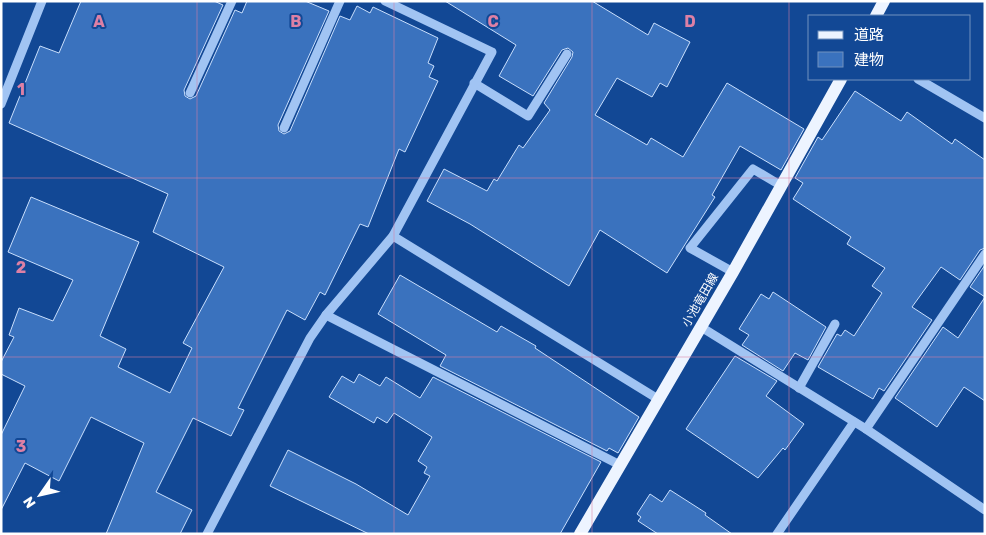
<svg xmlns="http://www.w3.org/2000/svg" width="986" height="535" font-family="Rubik,'Noto Sans JP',sans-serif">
	<rect width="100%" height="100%" fill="#124895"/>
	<g fill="#3a72be" stroke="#c9dffd">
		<polygon points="81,1 214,1 223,5 184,90 185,96 190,99 196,96 235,10 242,13 247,1 305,1 329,11 278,125 279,131 284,134 290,131 340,16 350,20 357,6 370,13 373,7 438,38 428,63 434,66 429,77 438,81 405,152 399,149 368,227 360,224 325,295 320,292 305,320 287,310 238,408 244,410 231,436 193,418 156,492 192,510 180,534 106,534 144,443 91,417 59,481 25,463 1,510 1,435 25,386 1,374 1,362 14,337 9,335 19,308 53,321 73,280 8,252 31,197 139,242 100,336 126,349 118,367 170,393 192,348 183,343 224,267 153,232 168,194 9,123 40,46 59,53"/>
		<polygon points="445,1 592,1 648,35 654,23 690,42 667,87 660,83 652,97 617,78 595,115 647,145 651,138 683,157 727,83 804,129 781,170 740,146 712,195 715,197 667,273 600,230 569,286 470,224 427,201 444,169 487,191 494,179 497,181 519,145 523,148 550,110 544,103 572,57 573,52 568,48 562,50 533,96 499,76 516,45"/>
		<polygon points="855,91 901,121 907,112 952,144 955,139 985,160 985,248 980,250 960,280 941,267 912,307 932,320 884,391 879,388 873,399 818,367 837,334 841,336 845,330 854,336 882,293 872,286 885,268 847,244 851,237 793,199 803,183 795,178 818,137 822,140"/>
		<polygon points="985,265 985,297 970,287"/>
		<polygon points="400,275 497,332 501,326 536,346 535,348 639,417 618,453 609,448 607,451 440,366 446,355 378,314"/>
		<polygon points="773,292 826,327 808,360 795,353 783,371 742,345 749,335 739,329 761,294 769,299"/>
		<polygon points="985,297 985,401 964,387 937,427 895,398 943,327 958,338"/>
		<polygon points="735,356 777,381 766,396 804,424 785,450 783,448 758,478 686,429"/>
		<polygon points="359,374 380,386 386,377 420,398 433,377 601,462 560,534 369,534 270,486 288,450 356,484 408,515 430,476 424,473 427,467 418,461 432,437 394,413 387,423 377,417 374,423 329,397 342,376 354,383"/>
		<polygon points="670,490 706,513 705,515 732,534 658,534 638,521 641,517 637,514 650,494 662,502"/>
	</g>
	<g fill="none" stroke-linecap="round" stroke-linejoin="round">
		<g stroke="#a1c4f3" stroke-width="9">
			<polyline points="918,79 985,118"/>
			<polyline points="474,83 528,116 567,54"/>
			<polyline points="190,93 232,1"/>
			<polyline points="1,104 42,1"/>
			<polyline points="284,128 340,1"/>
			<polyline points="393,236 658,399"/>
			<polyline points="733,272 690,248 753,169 780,185"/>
			<polyline points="326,315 620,465"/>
			<polyline points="701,327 866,429 985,510"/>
			<polyline points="799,388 835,324"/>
			<polyline points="866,429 985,254"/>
			<polyline points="207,534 310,338 326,315 393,236 492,52 385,1"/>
			<polyline points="777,534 854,422"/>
		</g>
		<g stroke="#edf4ff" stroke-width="12">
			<polyline points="876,16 884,1"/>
			<polyline points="580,534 733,272 841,79"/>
		</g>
	</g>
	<path fill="none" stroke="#dd80a5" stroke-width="1" stroke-opacity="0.55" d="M197,1V534M394,1V534M592,1V534M789,1V534M1,178H985M1,357H985"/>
	<g text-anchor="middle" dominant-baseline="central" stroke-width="4" stroke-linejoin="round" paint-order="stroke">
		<g font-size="12" fill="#fff" stroke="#124895">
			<text transform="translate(700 300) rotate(-60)">小池竜田線</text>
		</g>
	</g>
	<g font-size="16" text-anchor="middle" font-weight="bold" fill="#dd80a5" stroke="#124895" stroke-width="4" stroke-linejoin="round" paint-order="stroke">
		<text x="99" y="27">A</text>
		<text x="296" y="27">B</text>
		<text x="493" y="27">C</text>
		<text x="690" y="27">D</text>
		<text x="21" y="95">1</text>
		<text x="21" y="273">2</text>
		<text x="21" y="452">3</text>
	</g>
	<rect width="986" height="535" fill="none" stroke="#ffffff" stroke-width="5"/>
	<rect x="808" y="15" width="162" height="65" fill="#124895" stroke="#7191bf"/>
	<rect x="818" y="31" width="25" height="8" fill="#edf4ff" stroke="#7191bf"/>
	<text x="854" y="40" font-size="15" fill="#ffffff">道路</text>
	<rect x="818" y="52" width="25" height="15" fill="#3a72be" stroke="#7191bf"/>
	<text x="854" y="65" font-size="15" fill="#ffffff">建物</text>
	<g transform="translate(40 495) rotate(236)" stroke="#124895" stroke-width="4" paint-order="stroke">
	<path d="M0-4L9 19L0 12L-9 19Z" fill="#ffffff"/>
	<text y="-8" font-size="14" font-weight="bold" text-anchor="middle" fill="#ffffff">N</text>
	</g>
</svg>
